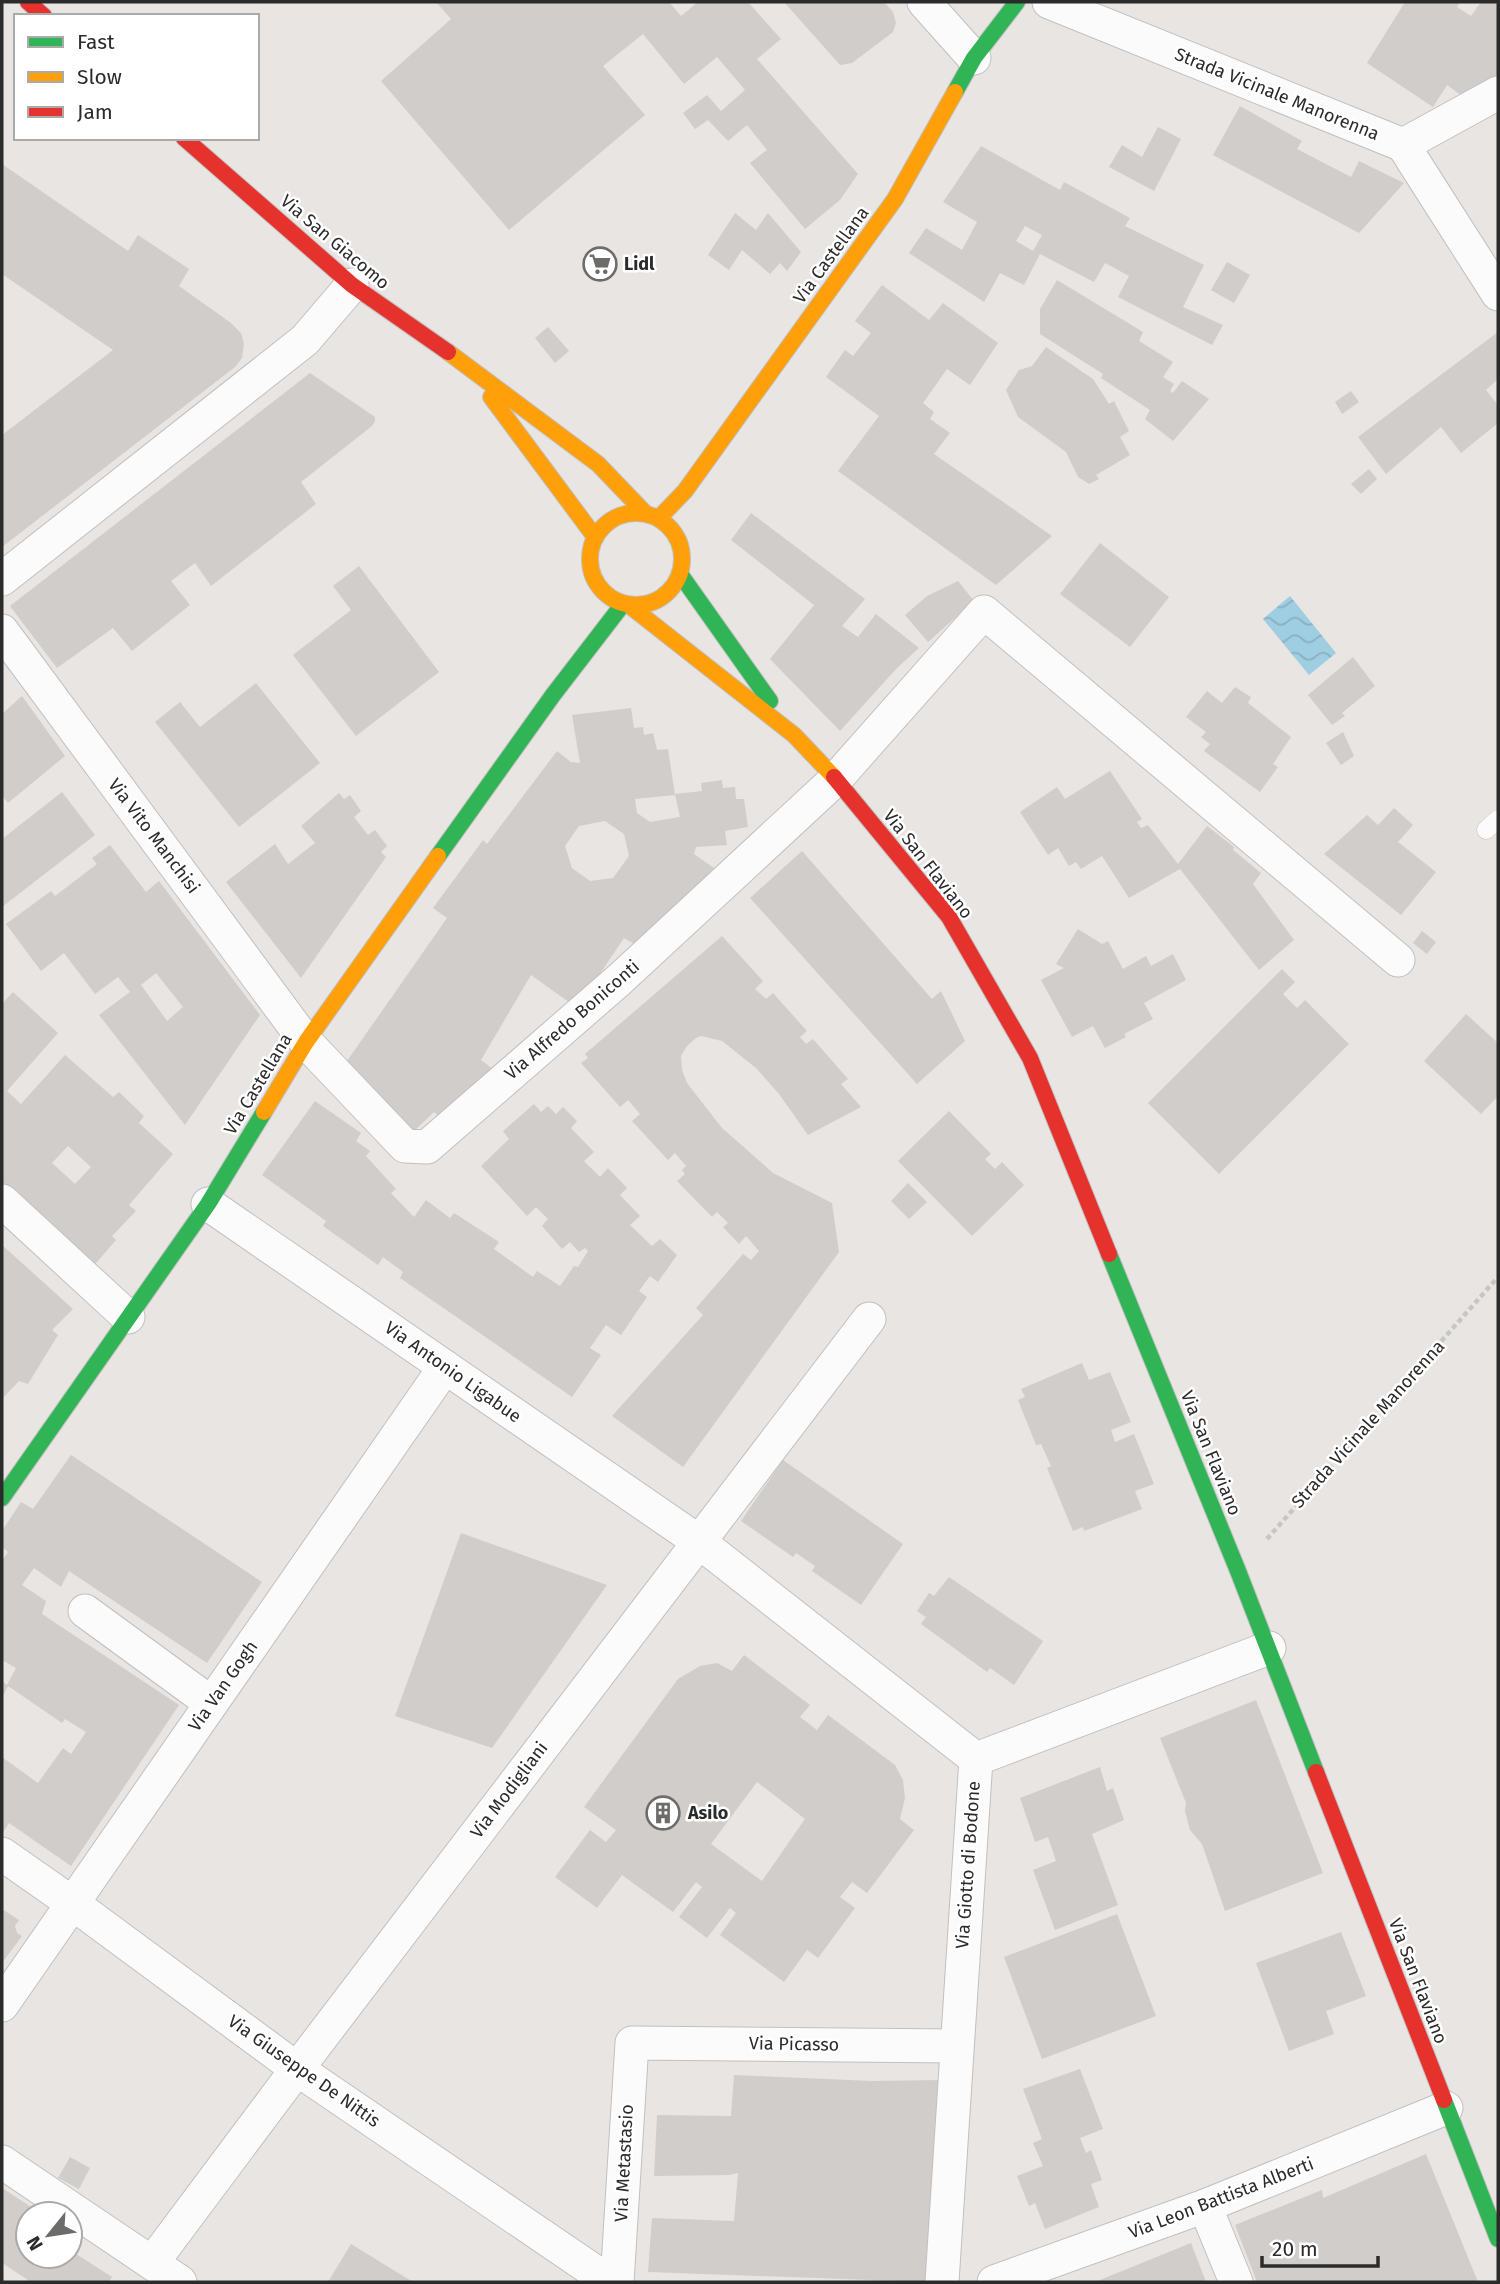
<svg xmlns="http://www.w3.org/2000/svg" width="1500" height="2284" font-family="'Fira Sans',sans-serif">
	<defs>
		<pattern id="water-waves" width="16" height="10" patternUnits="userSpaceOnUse" patternTransform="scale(1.75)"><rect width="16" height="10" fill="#9fcde1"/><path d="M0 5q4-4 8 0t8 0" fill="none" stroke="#89b0c1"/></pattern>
	</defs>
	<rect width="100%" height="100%" fill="#e8e5e2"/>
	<polygon fill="url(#water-waves)" points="1290,596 1336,653 1309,675 1263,619"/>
	<g fill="#d0cdcb" fill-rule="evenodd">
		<polygon points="436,2 669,2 681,16 698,2 748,2 781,39 757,59 858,174 840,200 805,229 750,163 767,150 747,125 728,141 708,120 695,129 683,113 707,95 721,111 745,90 717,57 684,84 643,34 603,66 645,115 509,230 381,81 451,19"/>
		<polygon points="784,2 884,2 893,12 896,23 893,32 852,63 840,65"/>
		<polygon points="1405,2 1460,2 1457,7 1471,16 1481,2 1498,2 1498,82 1466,99 1447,85 1433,107 1367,63"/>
		<polygon points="1240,106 1302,141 1297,149 1351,177 1359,161 1404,183 1359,233 1213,155"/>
		<polygon points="1158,127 1181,139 1154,191 1109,167 1122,145 1142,157"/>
		<path d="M981,146L1060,190L1064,182L1130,218L1125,226L1204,265L1183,307L1223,325L1212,345L1118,297L1129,276L1105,263L1094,282L1040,254L1024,285L1000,273L984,302L909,253L926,228L962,250L977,222L943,202ZM1025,226L1042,235L1033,251L1016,241Z"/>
		<polygon points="2,164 128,251 138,235 189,269 179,286 231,323 241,333 244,344 242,358 235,367 2,547 2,435 113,350 2,274"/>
		<polygon points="735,213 756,230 768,213 801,252 787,271 780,263 770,274 742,250 729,270 708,255"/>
		<polygon points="1227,262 1250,275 1234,303 1211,290"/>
		<polygon points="1057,280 1143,332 1139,341 1173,362 1163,377 1174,384 1170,391 1173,393 1182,381 1209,399 1173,441 1145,419 1150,410 1101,378 1103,374 1040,334 1040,309"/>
		<polygon points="882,285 929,320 943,303 998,343 970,385 947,369 923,403 934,412 930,419 950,433 934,454 1052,536 996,585 838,471 879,416 826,377 845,350 853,356 871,333 855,321"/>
		<polygon points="548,327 569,351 555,363 535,338"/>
		<polygon points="1498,332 1498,379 1486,390 1498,405 1498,423 1461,453 1441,427 1386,474 1358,437"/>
		<polygon points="1046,347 1093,379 1109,404 1114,401 1129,431 1120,437 1130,455 1096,475 1099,479 1089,484 1078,477 1066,452 1018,417 1006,390 1019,370 1032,366"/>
		<polygon points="310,373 375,417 375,421 372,426 301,482 316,504 211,586 195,563 171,581 190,605 132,651 113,628 57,668 10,606"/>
		<polygon points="1351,391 1359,402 1342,414 1335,402"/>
		<polygon points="1369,469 1377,479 1361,494 1351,484"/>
		<polygon points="751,513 865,599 842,626 858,637 876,614 919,648 897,668 840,731 770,659 814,605 731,540"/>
		<polygon points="1100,543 1169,597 1130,647 1060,594"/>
		<polygon points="359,566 439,672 356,736 293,655 351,610 333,586"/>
		<polygon points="958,581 974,601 928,642 905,615 927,596"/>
		<polygon points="1353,657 1375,686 1342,713 1345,716 1332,725 1308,695"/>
		<polygon points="256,683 320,763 239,827 155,722 180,702 200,727"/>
		<polygon points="1235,687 1251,697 1248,703 1291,737 1273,764 1278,767 1260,792 1204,751 1210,744 1201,737 1206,732 1186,717 1207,691 1222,703"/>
		<polygon points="22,696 65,756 8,803 2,795 2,714"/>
		<path d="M631,708L634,728L643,727L644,735L653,733L657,750L668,749L675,795L635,799L637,813L650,822L680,817L675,794L702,791L701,783L722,780L723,788L735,787L736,799H744L748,827L725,831L727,845L696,847L694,854L714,868L636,945L624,938L577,1008L531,975L481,1060L498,1073L443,1121L434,1112L414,1131L347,1061L447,918L433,908L483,840L487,844L557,751L571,762L580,763L572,715ZM605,821L624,834L629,856L613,878L590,881L572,868L565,846L579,826Z"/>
		<polygon points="1343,732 1354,756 1341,765 1326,743"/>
		<polygon points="1110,771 1142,819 1137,822 1141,828 1148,825 1178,864 1207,826 1234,847 1233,850 1261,873 1253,884 1294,940 1259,970 1180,869 1129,898 1102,856 1081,869 1076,862 1069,866 1058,848 1048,855 1020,812 1057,787 1065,799"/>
		<polygon points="62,792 95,835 2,907 2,839"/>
		<polygon points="339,793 344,799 350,795 361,811 354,817 368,835 375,830 387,846 381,852 386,857 301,978 226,882 275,844 288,864 315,843 301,826"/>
		<polygon points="1394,808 1413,825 1398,842 1436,872 1401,915 1324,854 1367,815 1378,825"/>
		<path d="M110,845L146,892L159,881L260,1015L185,1125L99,1015L130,992L118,977L95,994L64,953L41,971L6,924L51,891L55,896L97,864L92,858ZM156,973L183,1007L167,1021L141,985Z"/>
		<polygon points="802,851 932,999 941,991 965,1041 917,1084 750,898"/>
		<polygon points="1078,929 1102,944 1108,941 1123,969 1146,956 1151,966 1173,954 1186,980 1144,1003 1153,1019 1124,1034 1126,1037 1105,1048 1093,1026 1072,1037 1041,980 1064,968 1056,964"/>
		<polygon points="1422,931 1436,942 1427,954 1413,943"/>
		<polygon points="722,936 763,981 755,989 766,999 773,993 807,1031 800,1037 806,1044 813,1039 848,1079 841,1084 861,1107 808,1135 779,1094 756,1068 722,1041 701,1036 696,1038 687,1046 681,1056 682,1070 687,1083 722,1128 773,1173 832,1203 839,1252 683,1467 612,1416 703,1315 696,1308 743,1254 751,1260 759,1251 746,1236 739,1244 723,1227 728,1223 717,1212 712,1217 677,1181 685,1174 682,1170 686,1166 675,1153 668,1160 632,1121 640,1114 628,1100 620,1107 581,1063 588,1058 585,1054"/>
		<polygon points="1282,969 1295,982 1283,994 1297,1008 1305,1000 1349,1044 1219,1174 1148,1103"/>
		<path d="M13,992L58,1033L7,1091L21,1104L65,1055L113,1097L119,1092L144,1116L139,1123L173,1154L129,1205L136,1211L112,1236L116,1240L90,1270L2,1192V1004ZM68,1146L91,1167L75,1184L52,1163Z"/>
		<polygon points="1466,1014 1498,1043 1498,1096 1481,1114 1424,1061"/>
		<polygon points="315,1101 361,1133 356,1141 370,1151 366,1156 396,1189 391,1193 414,1217 426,1200 450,1218 454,1213 499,1242 494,1249 533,1277 537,1271 560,1286 574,1266 578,1267 588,1251 585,1248 579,1252 570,1242 562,1249 542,1226 548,1219 536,1207 527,1216 481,1166 509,1139 503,1131 534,1104 541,1112 548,1106 556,1114 563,1107 577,1121 571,1128 594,1152 584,1161 600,1177 608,1168 627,1188 620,1195 640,1216 630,1225 652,1246 660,1239 677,1255 658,1282 650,1276 639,1291 647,1297 621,1335 606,1325 590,1348 601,1355 572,1397 400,1278 403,1272 383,1257 378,1265 323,1226 326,1221 262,1175"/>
		<polygon points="949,1111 991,1154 985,1159 995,1169 1002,1162 1024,1185 972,1236 898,1161"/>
		<polygon points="908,1183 927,1202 909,1219 891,1201"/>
		<polygon points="2,1245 73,1309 52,1330 58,1335 28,1384 19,1381 2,1399"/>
		<polygon points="1082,1363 1089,1380 1110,1372 1131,1422 1111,1430 1115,1442 1134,1434 1154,1484 1135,1491 1142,1509 1084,1531 1083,1527 1073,1531 1047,1468 1051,1466 1041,1444 1036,1445 1018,1400 1025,1397 1021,1389"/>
		<polygon points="71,1455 262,1582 207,1663 69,1571 61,1587 34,1568 22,1585 46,1601 42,1614 179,1705 71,1866 9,1823 2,1834 2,1757 38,1783 63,1748 71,1754 86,1732 65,1719 62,1723 8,1686 2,1698 2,1681 7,1685 16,1668 2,1660 2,1561 8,1552 2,1547 2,1531 21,1502 33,1509"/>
		<polygon points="783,1460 903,1544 861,1605 812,1571 815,1566 796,1553 793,1557 741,1521"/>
		<polygon points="461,1533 607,1585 492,1748 395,1716"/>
		<polygon points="949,1577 1043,1641 1014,1685 990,1668 987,1672 921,1624 926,1617 917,1611 929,1593 934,1596"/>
		<path d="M744,1655L810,1705L800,1717L817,1730L828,1715L895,1765L903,1780L905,1798L900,1819L914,1830L867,1893L852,1882L840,1897L855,1908L818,1958L807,1950L784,1982L720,1935L736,1913L730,1908L707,1938L679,1917L702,1887L696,1882L673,1912L622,1875L597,1908L555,1877L590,1830L606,1842L616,1830L584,1807L678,1679L700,1666L717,1663L732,1671ZM757,1782L805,1819L762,1881L711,1844Z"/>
		<polygon points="1256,1700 1323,1873 1225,1911 1202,1844 1190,1830 1185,1811 1186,1803 1160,1738"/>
		<polygon points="1100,1767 1107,1791 1113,1788 1124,1820 1092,1834 1118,1905 1055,1930 1033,1870 1056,1861 1048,1837 1035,1842 1020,1798"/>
		<polygon points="2,1909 19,1920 15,1926 17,1933 22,1936 2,1963"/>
		<polygon points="1117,1914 1156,2016 1042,2059 1004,1957"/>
		<polygon points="1341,1932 1366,1996 1326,2011 1334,2034 1289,2051 1256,1963"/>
		<polygon points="1080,2069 1103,2129 1080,2138 1086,2153 1091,2150 1102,2180 1091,2184 1099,2207 1045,2229 1035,2203 1029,2206 1017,2176 1043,2166 1033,2143 1042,2139 1023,2089"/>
		<polygon points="734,2075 872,2081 942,2080 928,2282 648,2272 652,2218 734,2221 738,2173 729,2175 654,2176 657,2115 731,2116"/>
		<polygon points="1426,2154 1478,2282 1257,2282 1235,2225 1322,2190 1323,2198"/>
		<polygon points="70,2157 90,2168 79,2189 58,2178"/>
		<polygon points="2,2188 42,2214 28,2214 28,2256 70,2256 70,2250 112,2277 109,2282 31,2282 2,2263"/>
		<polygon points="1191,2243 1206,2282 1095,2282"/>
		<polygon points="351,2244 413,2282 328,2282"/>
	</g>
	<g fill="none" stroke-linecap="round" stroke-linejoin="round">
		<defs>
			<polyline id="lane" points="1486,830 1498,819"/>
			<g id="street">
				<polyline points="924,2 974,58"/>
				<polyline points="1049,2 1403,145 1498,93"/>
				<polyline points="1403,145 1498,294"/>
				<polyline points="2,579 305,340 352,285"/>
				<polyline points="2,631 306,1042 405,1146 427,1147 619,980 836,779 984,612 1398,960"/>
				<polyline points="2,1201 128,1317"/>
				<polyline points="208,1204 698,1541 976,1759 942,2282"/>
				<polyline points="85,1611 211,1703"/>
				<polyline points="976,1759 1269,1648"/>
				<polyline points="2,1854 72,1903 297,2069 610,2282"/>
				<polyline points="2,2005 445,1367"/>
				<polyline points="2,2162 180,2282"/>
				<polyline points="1205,2206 1236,2282"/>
				<polyline points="152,2263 297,2069 869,1319"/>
				<polyline points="617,2282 632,2043 956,2046"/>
				<polyline points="994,2282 1205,2206 1446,2108"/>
			</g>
			<g id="fast">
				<polyline points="955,92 974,58 1017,2"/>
				<polyline points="680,574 770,701"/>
				<polyline points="438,856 553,695 623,604"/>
				<polyline points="1109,1254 1238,1571 1316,1772"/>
				<polyline points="2,1498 208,1204 264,1112"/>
				<polyline points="1444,2100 1498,2239"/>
			</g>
			<g id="slow">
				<polyline points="448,352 598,464 645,513"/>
				<polyline points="491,397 595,537"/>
				<circle cx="636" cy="559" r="46"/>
				<polyline points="659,518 685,491 895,199 955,92"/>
				<polyline points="630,606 794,735 834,777"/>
				<polyline points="264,1112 306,1042 438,856"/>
			</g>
			<g id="jam">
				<polyline points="28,2 44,16"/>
				<polyline points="184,138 352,285 448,352"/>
				<polyline points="834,777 949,917 1030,1058 1109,1254"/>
				<polyline points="1316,1772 1444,2100"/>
			</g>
		</defs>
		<use href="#lane" stroke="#c1c0c0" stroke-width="19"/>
		<use href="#street" stroke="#c1c0c0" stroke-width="35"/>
		<use href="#fast" stroke="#c1c0c0" stroke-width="18"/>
		<use href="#slow" stroke="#c1c0c0" stroke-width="18"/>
		<use href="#jam" stroke="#c1c0c0" stroke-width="18"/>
		<polyline stroke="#c6c6c6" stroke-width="4.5" stroke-dasharray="5 3.5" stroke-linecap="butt" points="1267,1539 1498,1277"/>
		<use href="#lane" stroke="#fcfbfb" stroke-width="18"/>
		<use href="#street" stroke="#fcfbfb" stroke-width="33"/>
		<use href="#fast" stroke="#30b455" stroke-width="16"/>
		<use href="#slow" stroke="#ff9f0a" stroke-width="16"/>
		<use href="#jam" stroke="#e5322d" stroke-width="16"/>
	</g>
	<defs>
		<symbol id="supermarket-ring" viewBox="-11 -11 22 22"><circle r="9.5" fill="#fff" stroke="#6d6c6b" stroke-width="1.5"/><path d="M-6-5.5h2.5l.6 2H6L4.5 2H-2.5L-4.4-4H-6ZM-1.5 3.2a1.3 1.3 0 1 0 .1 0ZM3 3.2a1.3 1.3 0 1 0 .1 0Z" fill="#6d6c6b"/></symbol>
		<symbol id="building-ring" viewBox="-11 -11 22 22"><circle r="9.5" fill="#fff" stroke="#6d6c6b" stroke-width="1.5"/><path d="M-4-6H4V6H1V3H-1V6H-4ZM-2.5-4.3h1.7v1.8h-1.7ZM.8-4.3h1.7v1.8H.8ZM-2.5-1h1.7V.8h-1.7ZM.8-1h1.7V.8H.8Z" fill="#6d6c6b"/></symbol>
	</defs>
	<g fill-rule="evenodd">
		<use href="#supermarket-ring" x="581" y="245" width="38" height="38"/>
		<use href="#building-ring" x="644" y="1794" width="38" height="38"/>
	</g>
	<g text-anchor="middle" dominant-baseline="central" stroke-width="5" stroke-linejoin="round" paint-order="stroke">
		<g font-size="18" fill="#2b2b2b" stroke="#fff">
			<text transform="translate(1277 94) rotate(22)">Strada Vicinale Manorenna</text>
			<text transform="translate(335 242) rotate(40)">Via San Giacomo</text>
			<text transform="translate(831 255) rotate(-54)">Via Castellana</text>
			<text transform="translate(154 836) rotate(53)">Via Vito Manchisi</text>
			<text transform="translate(928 864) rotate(52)">Via San Flaviano</text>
			<text transform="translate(572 1020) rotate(-41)">Via Alfredo Boniconti</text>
			<text transform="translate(258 1084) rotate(-59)">Via Castellana</text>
			<text transform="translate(453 1372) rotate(35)">Via Antonio Ligabue</text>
			<text transform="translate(1368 1424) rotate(-48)">Strada Vicinale Manorenna</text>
			<text transform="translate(1211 1453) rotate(68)">Via San Flaviano</text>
			<text transform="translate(223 1686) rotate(-55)">Via Van Gogh</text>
			<text transform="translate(509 1790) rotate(-53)">Via Modigliani</text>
			<text transform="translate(968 1865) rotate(-86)">Via Giotto di Bodone</text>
			<text transform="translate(1418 1981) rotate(69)">Via San Flaviano</text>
			<text transform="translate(794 2044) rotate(1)">Via Picasso</text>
			<text transform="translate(304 2071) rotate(35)">Via Giuseppe De Nittis</text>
			<text transform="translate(624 2163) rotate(-87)">Via Metastasio</text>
			<text transform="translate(1221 2198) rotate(-21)">Via Leon Battista Alberti</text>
		</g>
		<g font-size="18" font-weight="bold" fill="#2b2b2b" stroke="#fff" text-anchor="start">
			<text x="624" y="264">Lidl</text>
			<text x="688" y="1813">Asilo</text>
		</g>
	</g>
	<rect width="1500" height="2284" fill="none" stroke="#2b2b2b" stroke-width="7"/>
	<rect x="14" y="14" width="245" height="126" fill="#ffffff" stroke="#aaaaaa" stroke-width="2"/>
	<rect x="28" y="37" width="35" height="10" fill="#30b455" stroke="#aaaaaa" stroke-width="2"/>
	<text x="77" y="49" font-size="21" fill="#2b2b2b">Fast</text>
	<rect x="28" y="72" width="35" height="10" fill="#ff9f0a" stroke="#aaaaaa" stroke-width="2"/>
	<text x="77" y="84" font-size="21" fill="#2b2b2b">Slow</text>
	<rect x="28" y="107" width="35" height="10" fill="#e5322d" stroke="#aaaaaa" stroke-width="2"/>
	<text x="77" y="119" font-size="21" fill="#2b2b2b">Jam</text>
	<g transform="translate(49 2235) rotate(240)"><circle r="33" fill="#ffffff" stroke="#aaaaaa" stroke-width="2"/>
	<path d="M0-5L12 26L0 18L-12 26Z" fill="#6d6c6b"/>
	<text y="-10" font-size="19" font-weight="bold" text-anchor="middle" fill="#2b2b2b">N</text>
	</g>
	<path d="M1262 2256v10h116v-10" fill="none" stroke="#2b2b2b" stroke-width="3.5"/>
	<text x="1272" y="2256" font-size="21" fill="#2b2b2b" stroke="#ffffff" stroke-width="5" paint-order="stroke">20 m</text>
</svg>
